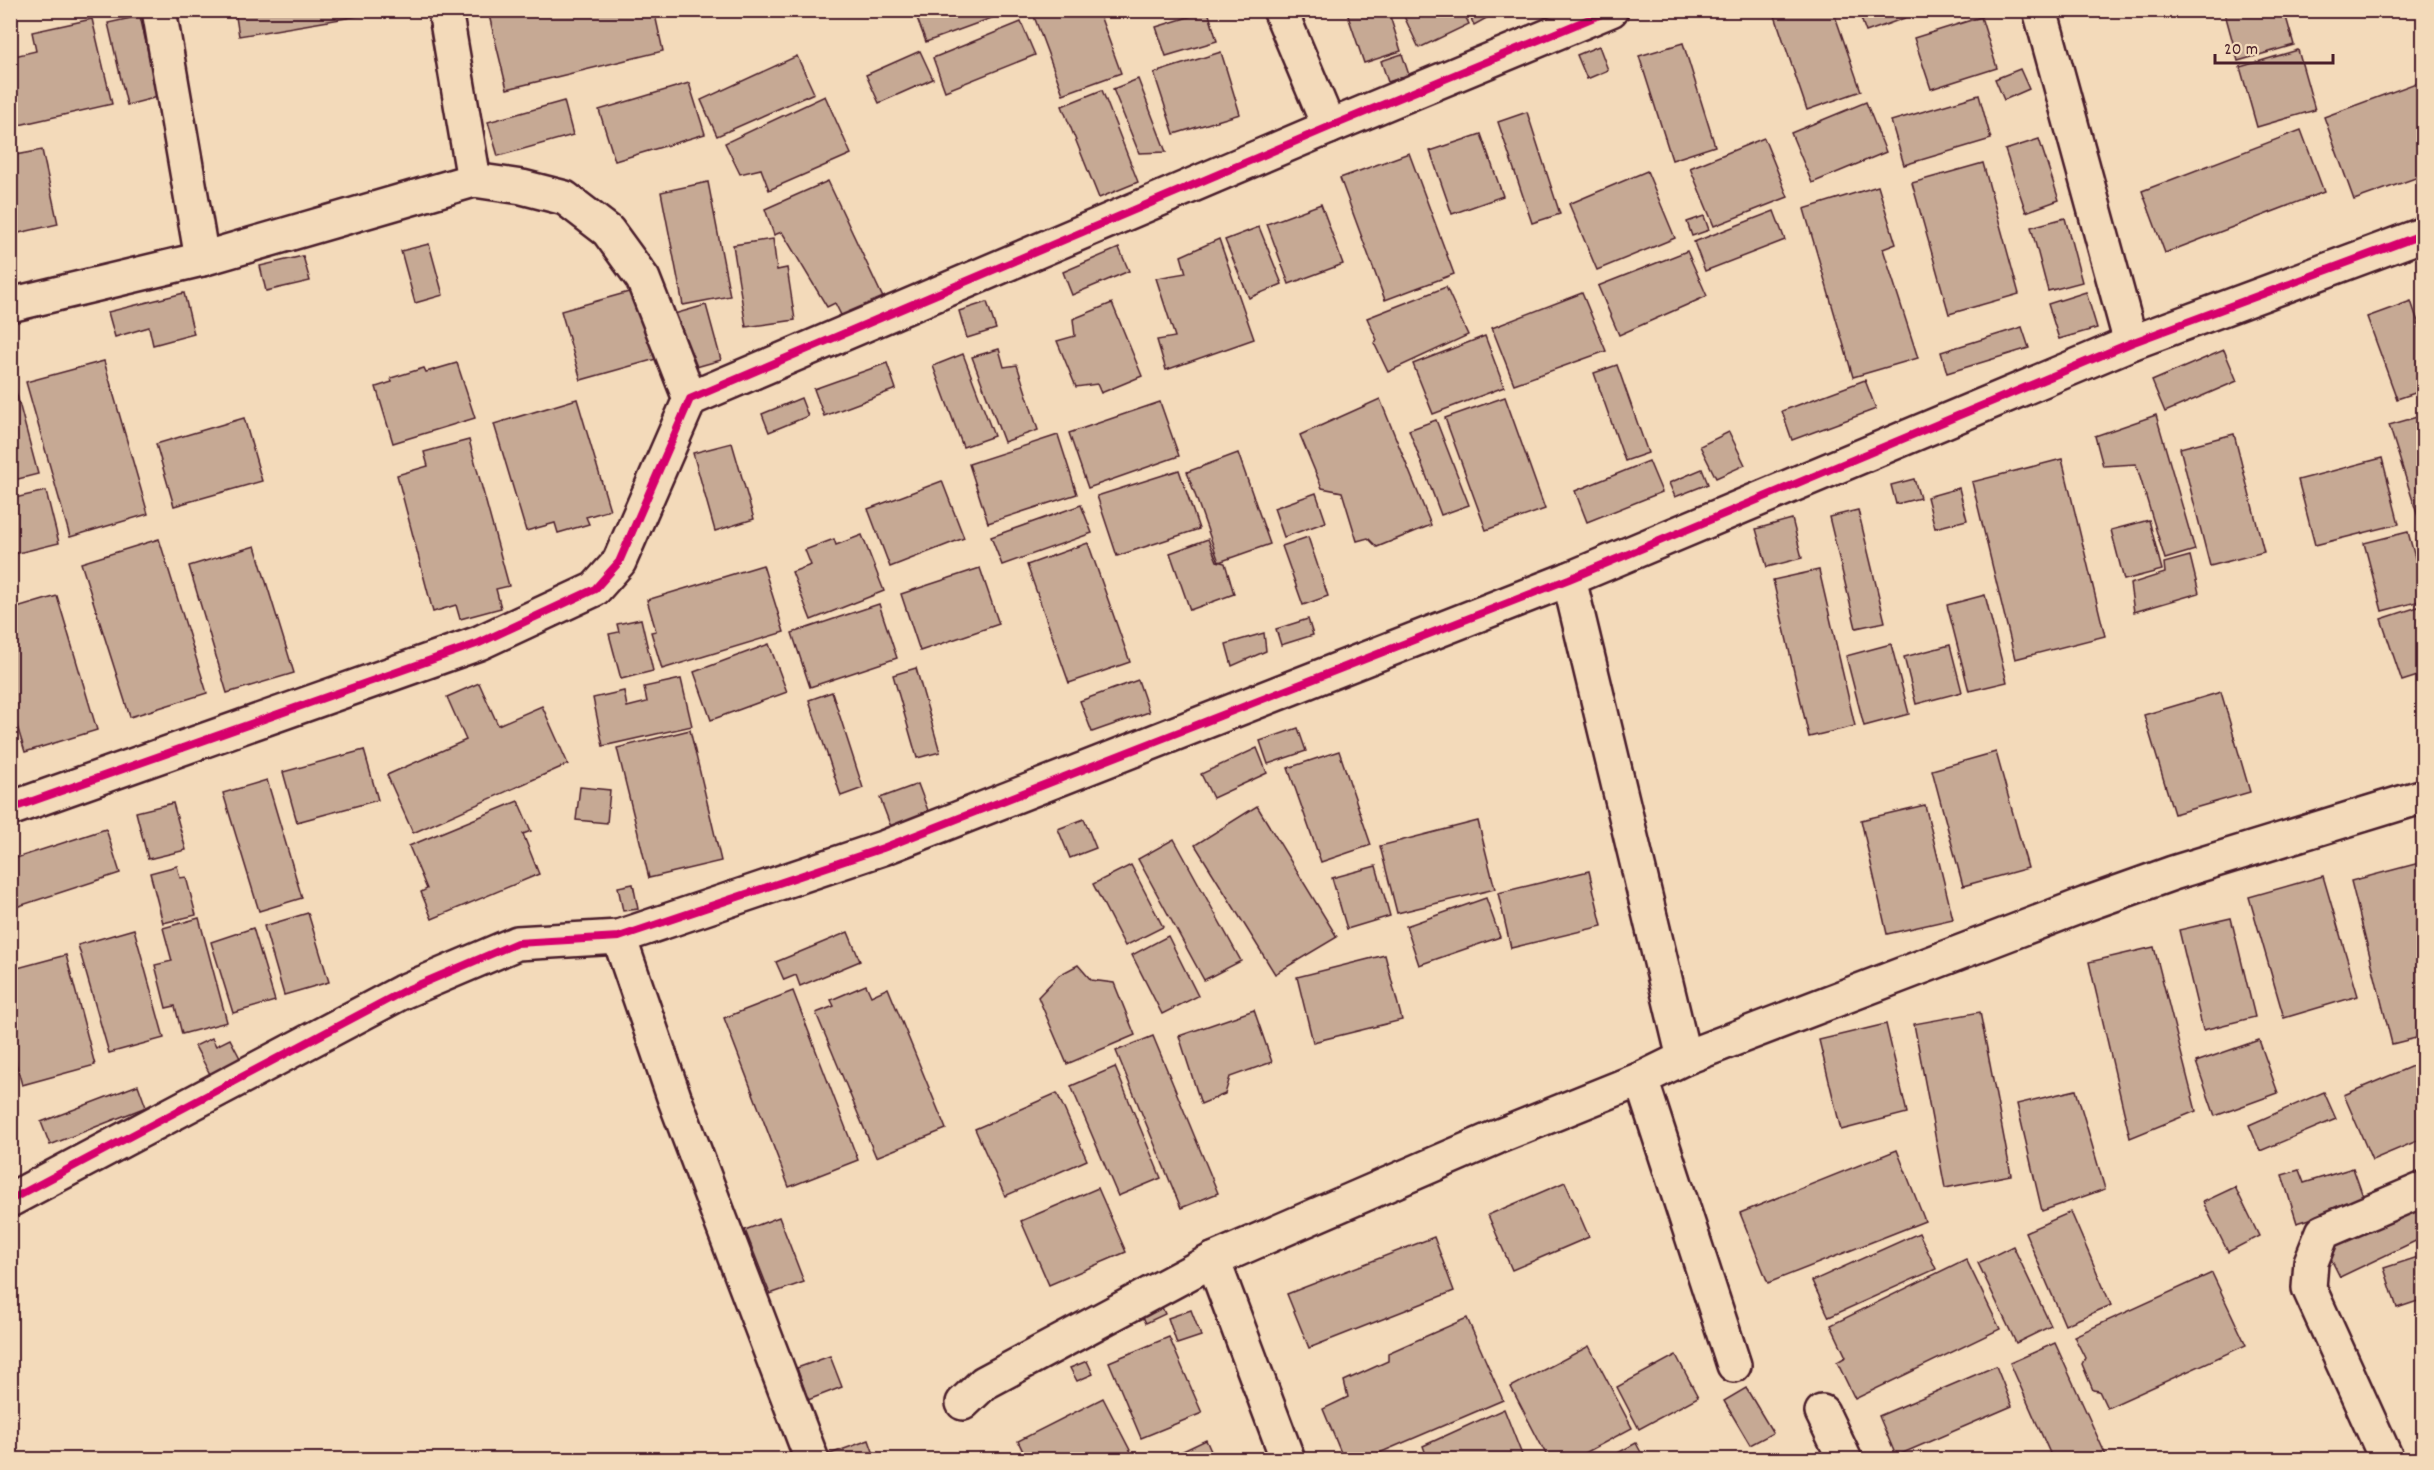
<svg xmlns="http://www.w3.org/2000/svg" width="2434" height="1470" font-family="Dekko,sans-serif">
	<rect width="100%" height="100%" fill="#f3daba"/>
	<filter id="ink" filterUnits="userSpaceOnUse"><feTurbulence type="fractalNoise" baseFrequency=".0167" numOctaves="2"/><feDisplacementMap in="SourceGraphic" scale="12" xChannelSelector="R" yChannelSelector="G"/><feConvolveMatrix kernelMatrix="1 2 1 2 8 2 1 2 1" color-interpolation-filters="sRGB"/></filter>
	<g filter="url(#ink)">
		<g fill="#c6a994" stroke="#4a1f2b" stroke-width="1.5">
			<polygon points="235,10 394,10 239,36"/>
			<polygon points="654,10 663,51 507,89 488,11"/>
			<polygon points="914,10 995,10 997,16 926,42"/>
			<polygon points="1098,10 1121,73 1063,94 1032,11"/>
			<polygon points="1346,10 1388,10 1401,51 1364,63"/>
			<polygon points="1401,10 1462,10 1469,24 1419,48"/>
			<polygon points="1467,10 1501,10 1474,25"/>
			<polygon points="1773,10 1833,10 1861,91 1807,110"/>
			<polygon points="1858,10 1924,10 1924,11 1866,32"/>
			<polygon points="2224,10 2284,10 2294,45 2238,61"/>
			<polygon points="1208,11 1217,41 1166,56 1156,27"/>
			<polygon points="140,16 158,97 127,105 108,23"/>
			<polygon points="1981,17 1997,68 1931,89 1914,38"/>
			<polygon points="92,19 112,104 10,127 10,57 36,51 32,32"/>
			<polygon points="1021,22 1035,55 945,91 933,58"/>
			<polygon points="1683,43 1715,146 1672,160 1639,56"/>
			<polygon points="1599,46 1608,70 1587,79 1577,55"/>
			<polygon points="2298,50 2315,110 2257,127 2240,67"/>
			<polygon points="920,51 933,79 879,103 866,75"/>
			<polygon points="1221,52 1240,114 1174,134 1154,73"/>
			<polygon points="1402,54 1409,75 1388,82 1381,61"/>
			<polygon points="797,56 814,93 717,136 701,100"/>
			<polygon points="2020,69 2029,89 2004,100 1995,79"/>
			<polygon points="1138,79 1166,152 1139,153 1113,89"/>
			<polygon points="2424,80 2424,175 2354,200 2324,117"/>
			<polygon points="689,83 705,134 615,161 599,110"/>
			<polygon points="1102,90 1138,182 1099,198 1062,106"/>
			<polygon points="1979,95 1991,139 1904,165 1891,121"/>
			<polygon points="825,96 851,154 769,190 761,169 740,174 725,143"/>
			<polygon points="564,101 573,135 498,156 488,122"/>
			<polygon points="1866,102 1886,152 1812,183 1791,133"/>
			<polygon points="1527,112 1560,214 1532,223 1498,122"/>
			<polygon points="2301,130 2324,192 2165,253 2142,191"/>
			<polygon points="1481,134 1503,196 1452,214 1430,151"/>
			<polygon points="1764,138 1788,197 1714,226 1690,168"/>
			<polygon points="2039,139 2059,200 2026,212 2005,150"/>
			<polygon points="42,150 58,224 10,235 10,156"/>
			<polygon points="1409,153 1454,274 1385,300 1340,178"/>
			<polygon points="1983,163 2019,294 1949,314 1912,183"/>
			<polygon points="1647,171 1675,238 1597,270 1569,204"/>
			<polygon points="828,181 884,300 843,319 835,303 827,307 782,232 774,235 765,209"/>
			<polygon points="708,182 730,296 683,305 661,192"/>
			<polygon points="1878,186 1896,244 1883,249 1918,358 1853,377 1804,209"/>
			<polygon points="1321,204 1343,264 1289,284 1267,224"/>
			<polygon points="1774,211 1785,240 1705,271 1694,242"/>
			<polygon points="1704,216 1709,230 1692,236 1687,222"/>
			<polygon points="2065,218 2082,282 2048,291 2031,227"/>
			<polygon points="1259,227 1282,284 1249,298 1225,240"/>
			<polygon points="773,239 777,270 787,268 795,320 746,327 733,245"/>
			<polygon points="1219,239 1254,339 1166,370 1157,340 1175,337 1156,278 1186,273 1181,256"/>
			<polygon points="429,244 443,295 415,303 401,251"/>
			<polygon points="1119,248 1129,271 1072,295 1063,272"/>
			<polygon points="1687,251 1707,296 1619,335 1598,286"/>
			<polygon points="303,256 310,281 266,291 260,266"/>
			<polygon points="1446,287 1468,335 1388,372 1374,343 1377,340 1367,318"/>
			<polygon points="636,290 656,359 581,380 561,311"/>
			<polygon points="2086,292 2097,328 2059,339 2048,304"/>
			<polygon points="184,293 194,334 153,345 149,327 115,337 108,312"/>
			<polygon points="1582,293 1606,351 1514,384 1492,328"/>
			<polygon points="2411,301 2424,340 2424,390 2397,399 2367,317"/>
			<polygon points="987,302 996,329 967,338 959,311"/>
			<polygon points="1112,303 1142,376 1101,393 1097,384 1076,387 1057,341 1075,336 1073,319"/>
			<polygon points="706,305 721,360 689,369 674,314"/>
			<polygon points="2022,327 2029,348 1947,373 1941,352"/>
			<polygon points="1485,336 1504,387 1433,414 1413,364"/>
			<polygon points="999,349 1004,367 1017,365 1038,430 1004,442 972,357"/>
			<polygon points="2224,350 2237,381 2165,412 2152,381"/>
			<polygon points="963,354 994,436 963,447 933,366"/>
			<polygon points="104,361 148,514 70,537 26,382"/>
			<polygon points="457,363 475,418 393,443 376,387 392,382 391,378 424,368 426,372"/>
			<polygon points="887,363 896,389 824,416 814,389"/>
			<polygon points="1617,365 1648,453 1625,461 1594,373"/>
			<polygon points="10,369 38,474 10,481"/>
			<polygon points="1865,380 1876,409 1792,440 1782,411"/>
			<polygon points="1505,397 1545,509 1486,530 1445,418"/>
			<polygon points="801,398 808,416 769,432 762,414"/>
			<polygon points="577,399 610,510 586,517 589,524 558,533 555,523 526,531 494,424"/>
			<polygon points="1380,399 1431,525 1377,547 1368,538 1357,541 1342,492 1322,488 1300,435"/>
			<polygon points="1160,402 1179,456 1088,488 1069,433"/>
			<polygon points="2156,415 2195,550 2165,559 2136,464 2103,466 2095,436"/>
			<polygon points="2424,415 2424,519 2419,520 2389,425"/>
			<polygon points="244,418 262,481 174,506 156,444"/>
			<polygon points="1436,420 1469,505 1441,515 1409,430"/>
			<polygon points="1729,432 1745,465 1716,478 1700,446"/>
			<polygon points="2234,434 2264,552 2210,566 2180,448"/>
			<polygon points="1058,435 1077,494 988,523 969,464"/>
			<polygon points="469,440 509,586 496,589 501,608 460,619 456,605 433,612 397,475 428,466 424,452"/>
			<polygon points="732,443 754,519 715,531 693,453"/>
			<polygon points="1238,453 1270,544 1219,562 1187,472"/>
			<polygon points="2382,458 2399,524 2315,545 2298,480"/>
			<polygon points="2062,459 2105,636 2015,659 1972,482"/>
			<polygon points="1649,461 1662,492 1587,522 1575,491"/>
			<polygon points="1702,469 1708,484 1675,497 1669,483"/>
			<polygon points="1179,470 1199,529 1117,556 1097,496"/>
			<polygon points="1914,479 1920,498 1896,504 1891,485"/>
			<polygon points="942,481 964,538 890,567 868,509"/>
			<polygon points="1959,488 1967,520 1935,528 1927,497"/>
			<polygon points="46,491 59,543 10,555 10,499"/>
			<polygon points="1316,493 1326,522 1284,537 1274,508"/>
			<polygon points="1081,505 1092,533 1002,565 991,537"/>
			<polygon points="1858,510 1885,622 1856,628 1829,517"/>
			<polygon points="1792,519 1802,558 1767,567 1756,529"/>
			<polygon points="2149,520 2162,570 2124,580 2111,530"/>
			<polygon points="2408,532 2424,591 2424,600 2382,611 2364,543"/>
			<polygon points="862,535 884,591 811,620 792,572 811,565 805,550 834,539 836,545"/>
			<polygon points="1308,537 1328,596 1303,605 1282,546"/>
			<polygon points="159,539 207,693 130,717 81,563"/>
			<polygon points="1208,539 1217,561 1225,563 1234,594 1190,610 1170,553"/>
			<polygon points="1088,543 1130,662 1069,683 1027,565"/>
			<polygon points="255,546 294,673 227,693 189,566"/>
			<polygon points="2190,556 2199,593 2134,612 2130,584 2165,573 2164,563"/>
			<polygon points="763,565 784,632 662,669 651,632 656,631 647,600"/>
			<polygon points="980,568 999,624 920,651 901,594"/>
			<polygon points="1819,570 1855,726 1809,737 1773,580"/>
			<polygon points="1985,595 2007,682 1969,691 1947,605"/>
			<polygon points="57,596 97,730 25,752 10,703 10,610"/>
			<polygon points="879,604 897,658 810,687 792,633"/>
			<polygon points="2424,605 2424,674 2402,681 2381,619"/>
			<polygon points="641,619 653,671 621,679 609,634 619,632 617,624"/>
			<polygon points="1308,619 1313,635 1281,645 1276,629"/>
			<polygon points="1264,633 1266,651 1232,666 1226,644"/>
			<polygon points="769,644 787,692 711,720 694,672"/>
			<polygon points="1891,644 1909,714 1864,726 1846,656"/>
			<polygon points="1950,645 1962,692 1916,704 1904,657"/>
			<polygon points="916,668 940,752 917,758 893,675"/>
			<polygon points="681,679 692,726 603,746 593,698 624,691 627,707 647,702 644,687"/>
			<polygon points="1138,680 1149,712 1092,732 1080,701"/>
			<polygon points="479,683 498,725 542,706 568,764 413,833 387,775 466,740 447,697"/>
			<polygon points="832,692 863,788 841,796 809,700"/>
			<polygon points="2221,692 2250,792 2174,814 2144,715"/>
			<polygon points="1298,728 1306,751 1268,764 1260,741"/>
			<polygon points="690,730 721,861 649,878 617,748"/>
			<polygon points="1257,748 1267,773 1213,798 1201,774"/>
			<polygon points="364,750 378,800 297,822 283,772"/>
			<polygon points="1339,751 1371,845 1321,862 1288,768"/>
			<polygon points="1996,752 2028,868 1963,886 1932,770"/>
			<polygon points="267,780 302,898 259,911 223,793"/>
			<polygon points="918,784 929,813 891,827 880,798"/>
			<polygon points="580,787 610,790 607,823 576,820"/>
			<polygon points="518,801 531,831 523,834 539,874 432,919 421,892 427,889 409,846"/>
			<polygon points="173,803 186,850 148,859 136,812"/>
			<polygon points="1925,805 1953,919 1887,934 1861,820"/>
			<polygon points="1257,806 1337,937 1275,974 1195,845"/>
			<polygon points="1084,819 1096,848 1070,858 1058,829"/>
			<polygon points="1478,821 1495,889 1397,913 1380,846"/>
			<polygon points="106,829 120,873 10,909 10,860"/>
			<polygon points="1174,839 1241,961 1204,980 1138,859"/>
			<polygon points="2423,862 2424,1036 2392,1044 2351,881"/>
			<polygon points="1131,865 1163,927 1125,946 1093,884"/>
			<polygon points="177,866 180,878 186,877 196,915 163,923 150,873"/>
			<polygon points="1376,866 1390,916 1347,929 1332,878"/>
			<polygon points="1589,871 1602,926 1511,948 1498,893"/>
			<polygon points="2323,876 2358,996 2284,1018 2249,897"/>
			<polygon points="633,884 638,909 623,911 618,887"/>
			<polygon points="1486,898 1500,937 1419,965 1406,926"/>
			<polygon points="308,913 329,982 284,995 264,926"/>
			<polygon points="199,918 227,1022 182,1034 175,1006 166,1008 155,965 172,961 163,928"/>
			<polygon points="2231,918 2255,1017 2203,1030 2179,930"/>
			<polygon points="253,928 275,1001 233,1013 211,942"/>
			<polygon points="134,929 164,1038 109,1053 78,945"/>
			<polygon points="848,932 860,961 800,986 796,975 784,980 776,962"/>
			<polygon points="1168,936 1198,996 1162,1014 1132,955"/>
			<polygon points="2154,947 2196,1111 2130,1138 2089,962"/>
			<polygon points="66,955 95,1065 22,1085 10,1041 10,970"/>
			<polygon points="1385,955 1402,1020 1313,1042 1297,977"/>
			<polygon points="1078,965 1091,980 1114,983 1135,1035 1067,1064 1038,997 1059,975"/>
			<polygon points="866,985 871,996 888,988 946,1129 876,1157 816,1013 834,1006 831,1000"/>
			<polygon points="793,991 858,1160 789,1187 724,1018"/>
			<polygon points="1254,1010 1272,1062 1230,1077 1225,1094 1201,1104 1179,1036"/>
			<polygon points="1980,1012 2011,1175 1945,1188 1914,1024"/>
			<polygon points="1886,1024 1907,1113 1841,1130 1819,1040"/>
			<polygon points="1153,1036 1218,1193 1181,1208 1116,1051"/>
			<polygon points="212,1038 216,1046 230,1039 241,1060 211,1076 195,1046"/>
			<polygon points="2259,1040 2278,1093 2215,1116 2196,1062"/>
			<polygon points="2422,1062 2424,1067 2424,1138 2372,1160 2344,1095"/>
			<polygon points="1115,1067 1161,1178 1118,1196 1071,1086"/>
			<polygon points="138,1085 146,1107 50,1145 41,1122"/>
			<polygon points="2076,1090 2105,1189 2042,1211 2017,1104"/>
			<polygon points="2324,1092 2336,1119 2260,1151 2249,1125"/>
			<polygon points="1057,1093 1087,1160 1005,1196 975,1129"/>
			<polygon points="1897,1150 1925,1221 1768,1283 1740,1213"/>
			<polygon points="2353,1168 2365,1202 2297,1223 2282,1175 2299,1170 2304,1183"/>
			<polygon points="1565,1182 1589,1237 1512,1270 1488,1215"/>
			<polygon points="2235,1187 2259,1236 2228,1252 2203,1202"/>
			<polygon points="1098,1188 1126,1252 1049,1285 1021,1221"/>
			<polygon points="2424,1197 2424,1237 2340,1277 2324,1245"/>
			<polygon points="2071,1212 2111,1305 2065,1325 2025,1232"/>
			<polygon points="779,1217 804,1282 770,1294 745,1230"/>
			<polygon points="1919,1233 1936,1269 1829,1317 1812,1281"/>
			<polygon points="1434,1237 1454,1291 1309,1348 1287,1294"/>
			<polygon points="2013,1246 2051,1326 2016,1343 1978,1263"/>
			<polygon points="2424,1255 2424,1299 2397,1308 2384,1268"/>
			<polygon points="1966,1259 2000,1329 1855,1399 1837,1362 1846,1357 1831,1325"/>
			<polygon points="2212,1273 2246,1345 2107,1408 2099,1391 2093,1390 2082,1364 2085,1358 2074,1336"/>
			<polygon points="1160,1303 1165,1314 1146,1323 1141,1313"/>
			<polygon points="1191,1310 1201,1336 1177,1344 1168,1318"/>
			<polygon points="1467,1318 1503,1400 1363,1460 1344,1460 1323,1409 1348,1397 1344,1381 1388,1361 1388,1353"/>
			<polygon points="1169,1337 1202,1413 1141,1438 1109,1362"/>
			<polygon points="2055,1343 2108,1460 2053,1460 2010,1363"/>
			<polygon points="1589,1346 1632,1428 1572,1460 1549,1460 1511,1387"/>
			<polygon points="1676,1355 1698,1397 1639,1429 1617,1387"/>
			<polygon points="830,1356 842,1387 808,1400 797,1368"/>
			<polygon points="1087,1361 1093,1374 1077,1381 1070,1368"/>
			<polygon points="1996,1366 2012,1406 1896,1456 1879,1416"/>
			<polygon points="1746,1388 1773,1433 1750,1445 1724,1401"/>
			<polygon points="1103,1398 1133,1456 1125,1460 1027,1460 1018,1441"/>
			<polygon points="1504,1409 1524,1460 1428,1460 1423,1446"/>
			<polygon points="869,1440 876,1460 832,1460 830,1454"/>
			<polygon points="1206,1440 1215,1460 1164,1460"/>
			<polygon points="1636,1443 1645,1460 1605,1460"/>
			<polygon points="2308,1453 2309,1460 2283,1460"/>
		</g>
		<g fill="none" stroke-linecap="round" stroke-linejoin="round">
			<defs>
				<g id="minor">
					<polyline points="159,10 202,259"/>
					<polyline points="445,10 474,180"/>
					<polyline points="1280,10 1329,127"/>
					<polyline points="2040,10 2131,343"/>
					<polyline points="10,305 202,259 474,180 522,187 565,198 608,231 643,279 690,399"/>
					<polyline points="1569,579 1684,1058"/>
					<polyline points="10,809 479,643 595,589 619,562 690,399 1329,127 1611,10"/>
					<polyline points="619,937 675,1100 812,1460"/>
					<polyline points="1641,1079 1734,1365"/>
					<polyline points="10,1200 402,992 517,943 619,937 883,848 1569,579 2131,343 2424,234"/>
					<polyline points="1213,1260 1288,1460"/>
					<polyline points="963,1403 984,1383 1213,1260 1497,1137 1641,1079 1684,1058 2086,904 2173,873 2424,796"/>
					<polyline points="1822,1412 1845,1460"/>
					<polyline points="2387,1460 2309,1288 2311,1262 2323,1232 2424,1189"/>
				</g>
			</defs>
			<use href="#minor" stroke="#4a1f2b" stroke-width="38"/>
			<use href="#minor" stroke="#f3daba" stroke-width="33"/>
			<defs>
				<g id="cycleway">
					<polyline points="10,809 479,643 595,589 619,562 690,399 1329,127 1611,10"/>
					<polyline points="10,1200 402,992 517,943 619,937 883,848 1569,579 2131,343 2424,234"/>
				</g>
			</defs>
			<use href="#cycleway" stroke="#f3daba" stroke-width="11"/>
			<use href="#cycleway" stroke="#d6006c" stroke-width="8"/>
		</g>
	</g>
	<rect width="2434" height="1470" fill="none" stroke="#f3daba" stroke-width="36"/>
	<rect x="18" y="18" width="2398" height="1434" fill="none" stroke="#4a1f2b" stroke-width="2" filter="url(#ink)"/>
	<path d="M2215 54v9h118v-9" fill="none" stroke="#4a1f2b" stroke-width="3"/>
	<text x="2224" y="54" font-size="18" fill="#4a1f2b" stroke="#f3daba" stroke-width="4.5" paint-order="stroke">20 m</text>
</svg>
